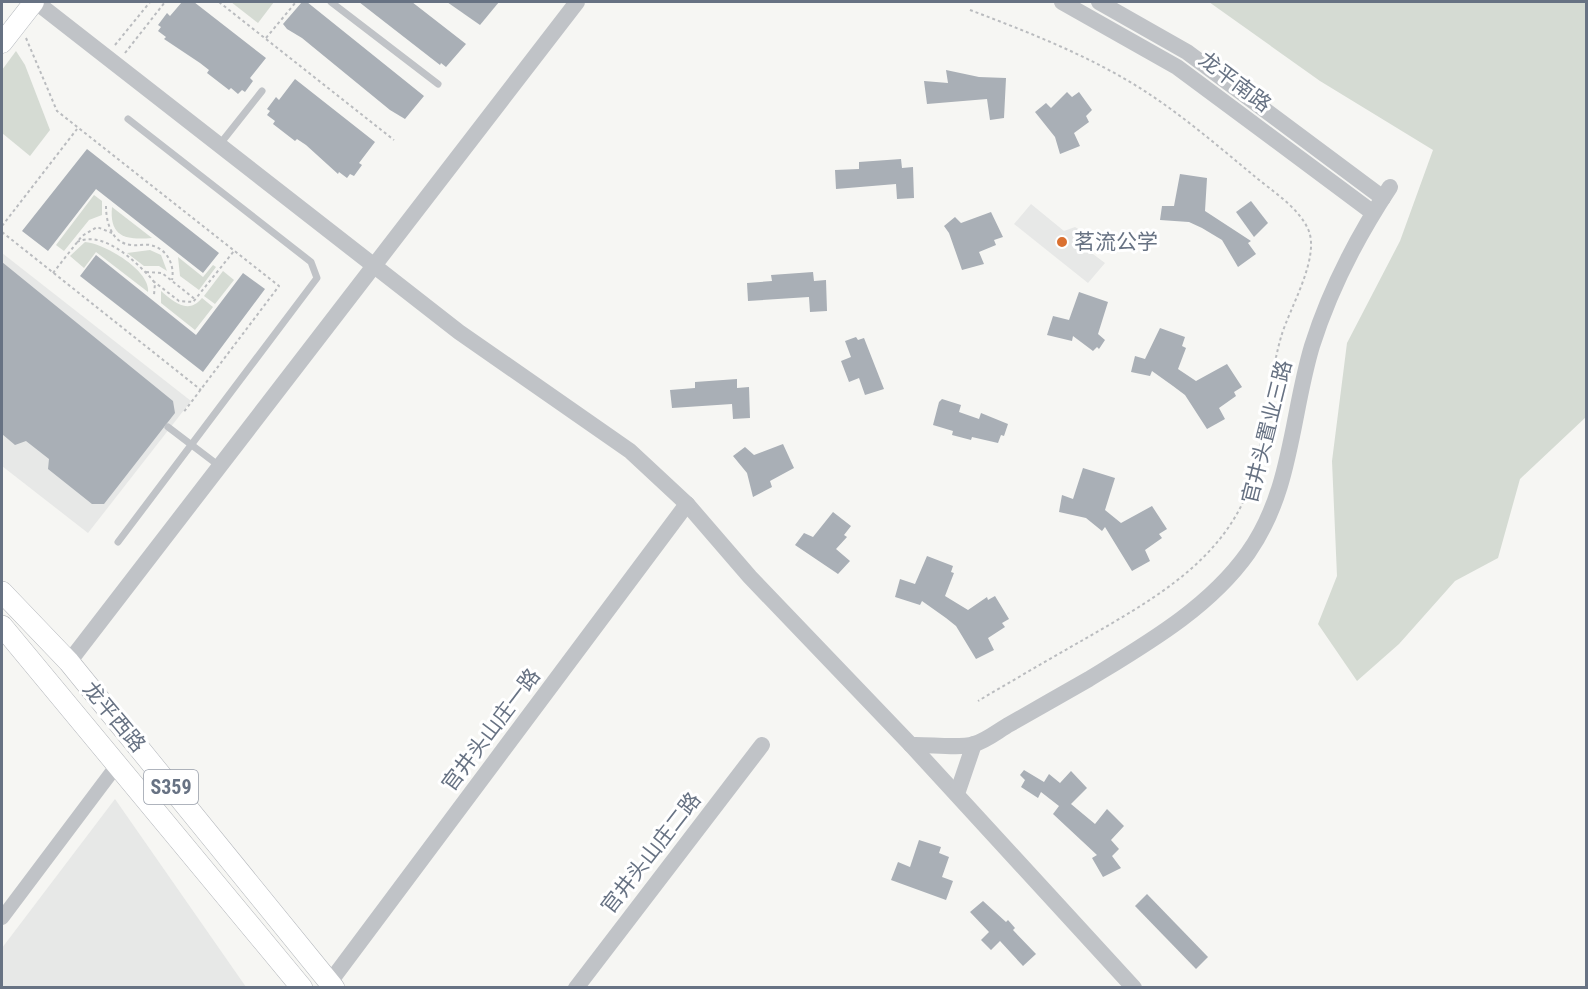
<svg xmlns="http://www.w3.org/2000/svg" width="1588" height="989" font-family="'Roboto Condensed','Noto Sans SC',sans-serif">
	<rect width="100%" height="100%" fill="#f6f6f3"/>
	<g fill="#e7e8e7">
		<polygon points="1031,204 1064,231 1075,227 1085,233 1085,248 1105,263 1088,283 1014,224"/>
		<polygon points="2,253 191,401 88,533 2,466"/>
		<polygon points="115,799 246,987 2,987 2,948"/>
	</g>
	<g fill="#d5dbd3">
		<polygon points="231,2 274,2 258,23"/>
		<polygon points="1209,2 1586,2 1586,417 1520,479 1498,558 1455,581 1399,644 1357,681 1318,624 1337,576 1332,461 1347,343 1400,241 1433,150 1320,81"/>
		<polygon points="16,51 25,65 50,130 30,156 2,133 2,70"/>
		<polygon points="94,195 102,201 102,215 89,220 64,251 56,245"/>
		<path d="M112,207L152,238C127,240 109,238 112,207Z"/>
		<path d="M85,242C104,243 151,271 148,292L96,252L84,268L70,256Z"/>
		<polygon points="150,250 161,255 167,271 159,266 144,266 127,253"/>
		<polygon points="178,257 203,277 213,265 216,267 199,290 180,276"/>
		<polygon points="223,271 234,280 215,304 204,296"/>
		<path d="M161,291C174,302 188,315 202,298L213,307L195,330L161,303Z"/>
	</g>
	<g fill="#a9afb6">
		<polygon points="182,2 194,2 266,58 250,78 253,81 245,92 242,90 238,94 231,88 229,90 207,73 209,70 200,63 164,39 166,37 158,31 161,27 158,25 167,13 170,16"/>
		<polygon points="302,2 307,2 424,96 405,119 390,110 302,38 287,29 283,24"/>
		<polygon points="359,2 412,2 466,44 446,67 441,63 440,65"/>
		<polygon points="447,2 499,2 480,25"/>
		<polygon points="946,70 979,77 1006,78 1004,118 990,120 987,99 927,104 924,81 948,83"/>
		<polygon points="295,79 375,142 359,163 362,165 354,176 350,174 347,178 339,172 338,174 306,145 297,139 295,141 273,124 275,121 267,115 270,111 267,109 276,97 279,100"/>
		<polygon points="1067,92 1072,97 1079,92 1092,110 1086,116 1089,122 1074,133 1080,146 1060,154 1055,137 1035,112 1046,103 1051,108"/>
		<polygon points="87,149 219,253 203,273 96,189 48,251 22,231"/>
		<polygon points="901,159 902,168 913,167 914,198 897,199 896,184 836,189 835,170 859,169 859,162"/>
		<polygon points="1180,174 1207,178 1205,211 1251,241 1248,243 1256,254 1238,267 1222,240 1202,228 1189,222 1160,220 1162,206 1174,206"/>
		<polygon points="1251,201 1268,223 1254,237 1236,212"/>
		<polygon points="991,212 1003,237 994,240 996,245 979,252 984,264 962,270 949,233 944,226 955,217 961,223"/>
		<polygon points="96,255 196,335 243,273 265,289 203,372 80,276"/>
		<polygon points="2,262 173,401 175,413 104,504 92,504 48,469 49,459 26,441 15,445 2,434"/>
		<polygon points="813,272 814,281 826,280 827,311 810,312 809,297 748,301 747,283 772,281 771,275"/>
		<polygon points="1079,292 1108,302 1098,334 1105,340 1099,349 1097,347 1093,351 1073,336 1072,341 1047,335 1053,316 1069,320"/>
		<polygon points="1160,328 1185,337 1182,346 1186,348 1178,369 1196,381 1227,364 1242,387 1234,392 1236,396 1219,408 1225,419 1207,429 1185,395 1173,386 1152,371 1150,376 1131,372 1135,356 1145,359"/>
		<polygon points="856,337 858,340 864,338 884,389 865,395 859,378 849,382 841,361 851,357 845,341"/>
		<polygon points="737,379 737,388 749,387 750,418 733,419 732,404 672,408 670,390 695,388 695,382"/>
		<polygon points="942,399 961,405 959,412 979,419 981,413 1008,424 1004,436 1001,435 998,443 972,437 971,440 952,435 953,431 933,425 939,402"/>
		<polygon points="783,444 794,468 770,481 772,487 753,497 747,473 733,456 745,447 754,455"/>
		<polygon points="1083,468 1115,478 1105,510 1121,523 1152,506 1167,529 1159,534 1162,538 1145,550 1150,561 1132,571 1105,527 1102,531 1086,518 1059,512 1062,495 1073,499"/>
		<polygon points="833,512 851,526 844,535 847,537 836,549 850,561 838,574 795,545 804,533 813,537"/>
		<polygon points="927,556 953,566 951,572 954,573 945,596 968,610 987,597 988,600 995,596 1009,619 1002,623 1005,627 988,638 994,650 976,659 956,626 946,618 922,601 920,605 895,597 900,579 915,584"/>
		<polygon points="1024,770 1044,782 1049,774 1060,783 1071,771 1087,788 1071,804 1095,824 1107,809 1124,826 1111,840 1119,849 1112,856 1121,868 1103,877 1092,858 1097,855 1053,814 1059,806 1041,792 1038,798 1021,787 1025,780 1020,775"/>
		<polygon points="919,840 941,847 939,853 949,857 942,877 953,881 946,900 891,880 898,862 910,867"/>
		<polygon points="1147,894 1208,957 1196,969 1135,906"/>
		<polygon points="983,901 1006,922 1008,920 1015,928 1013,930 1036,954 1023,966 1000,941 991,950 981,940 989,932 970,912"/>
	</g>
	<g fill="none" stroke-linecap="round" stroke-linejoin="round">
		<defs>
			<polyline id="secondary" points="2,43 34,2"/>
			<g id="primary">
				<polyline points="2,592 69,662 334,988"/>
				<polyline points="2,626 302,988"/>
			</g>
		</defs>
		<use href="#secondary" stroke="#b2b6bc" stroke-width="21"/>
		<use href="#primary" stroke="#b3b6bb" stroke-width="22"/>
		<g stroke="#babcbf" stroke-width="2" stroke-dasharray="3 3" stroke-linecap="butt">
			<polyline points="219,2 394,140"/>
			<path d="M970,10C1028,32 1090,56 1143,90C1182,115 1218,146 1253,175C1272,191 1298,207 1308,229C1321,257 1289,309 1281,337C1267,387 1266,440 1249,488C1220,566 1143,605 1076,644C1043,663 1010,682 978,701"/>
			<polyline points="26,38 57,111 279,286 183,413"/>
			<polyline points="266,38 296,2"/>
			<polyline points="115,45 150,2"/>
			<polyline points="125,53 165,2"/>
			<path d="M106,206C106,223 112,243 131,245C138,246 144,244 150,245C167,248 175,265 172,280"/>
			<polyline points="2,226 77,129"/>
			<polyline points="2,232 201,390"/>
			<path d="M77,242C103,230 134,260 151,278L155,283L154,295"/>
			<polyline points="146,272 162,273 196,300"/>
			<polyline points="53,273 82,236 97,227 112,233"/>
			<polyline points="153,281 179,301 193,302 234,251"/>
		</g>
		<g stroke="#c0c3c7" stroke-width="7">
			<polyline points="331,2 438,84"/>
			<polyline points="220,144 262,91"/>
			<polyline points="168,427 218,465"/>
			<polyline points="118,542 317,278 311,262 128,119"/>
		</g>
		<polyline stroke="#c0c3c7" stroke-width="14" points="2,918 117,765"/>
		<g stroke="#c0c3c7" stroke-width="16">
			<polyline points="36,2 459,332 630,451 687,504 750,577 911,745 1134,988"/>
			<polyline points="1062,2 1177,67 1372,212"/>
			<polyline points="1099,2 1187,52 1383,198"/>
			<polyline points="69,662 577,2"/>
			<path d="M911,745C928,744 959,749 974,744C986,741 999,730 1010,724C1036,709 1063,694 1089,679C1146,644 1209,608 1248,553C1292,491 1291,416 1312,346C1330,289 1357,237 1390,187"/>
			<polyline points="957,794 974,744"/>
			<polyline points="330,982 687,504"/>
			<polyline points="576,988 762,745"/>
		</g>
		<use href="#secondary" stroke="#fff" stroke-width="20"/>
		<use href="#primary" stroke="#fff" stroke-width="21"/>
	</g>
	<circle fill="#da7030" stroke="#fff" stroke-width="2" cx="1062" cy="242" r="6"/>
	<g text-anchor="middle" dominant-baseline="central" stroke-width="6" stroke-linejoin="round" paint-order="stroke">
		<rect fill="#fff" stroke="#959ca8" stroke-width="1.5" x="144" y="770" width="54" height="34" rx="4.5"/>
		<g font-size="20" font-weight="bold" fill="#677283">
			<text x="171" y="787">S359</text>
		</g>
		<g font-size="21" fill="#677283" stroke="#fff">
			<text transform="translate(1235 82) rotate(37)">龙平南路</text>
			<text transform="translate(1267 432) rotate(-76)">官井头置业三路</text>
			<text transform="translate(114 717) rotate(50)">龙平西路</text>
			<text transform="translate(491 730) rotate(-53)">官井头山庄一路</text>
			<text transform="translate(651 853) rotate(-52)">官井头山庄二路</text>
		</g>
		<g font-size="21" fill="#677283" stroke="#fff" text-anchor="start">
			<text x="1074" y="242">茗流公学</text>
		</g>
	</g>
	<rect width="1588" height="989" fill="none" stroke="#677283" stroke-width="6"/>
</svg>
